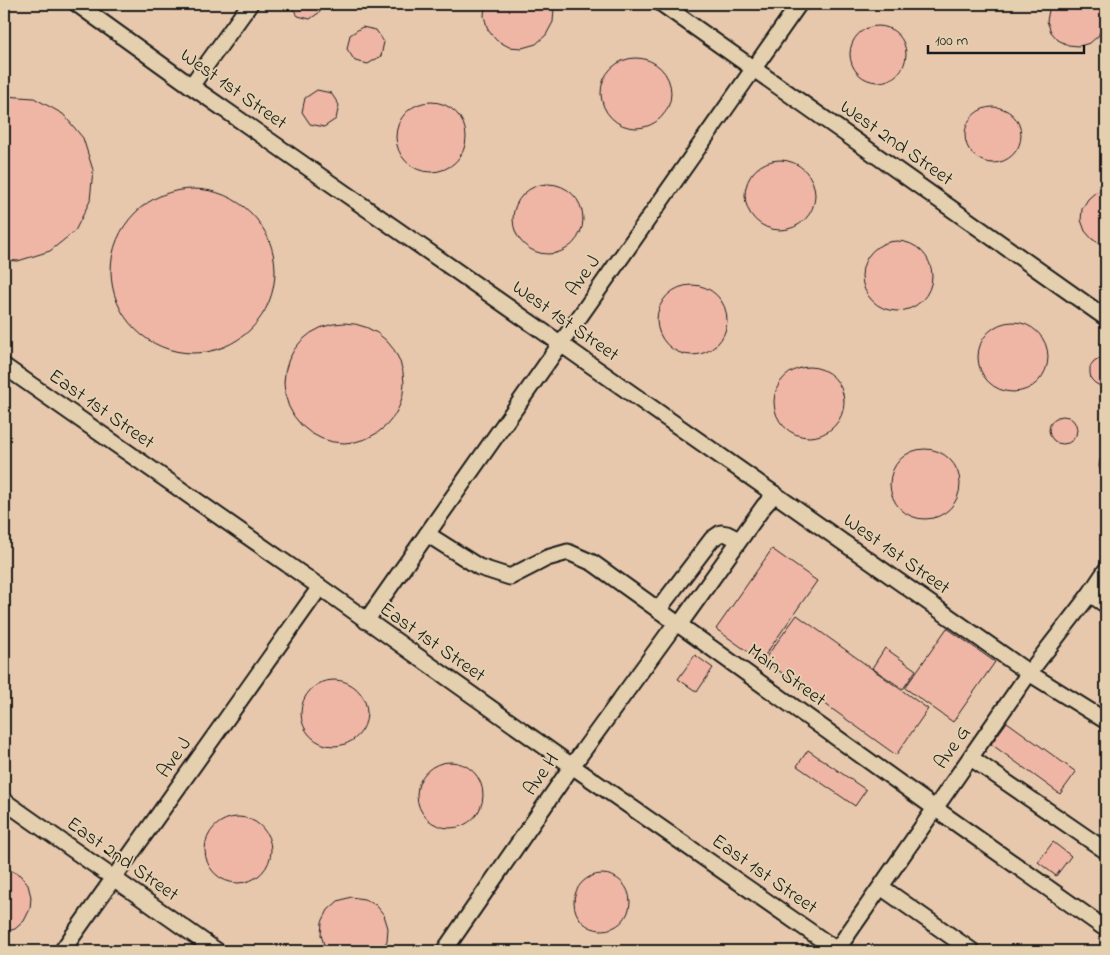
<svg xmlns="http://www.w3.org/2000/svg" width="1110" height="955" font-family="'Indie Flower',sans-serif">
	<rect width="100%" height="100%" fill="#e4d0ae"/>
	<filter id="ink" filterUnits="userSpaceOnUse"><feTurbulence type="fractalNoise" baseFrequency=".02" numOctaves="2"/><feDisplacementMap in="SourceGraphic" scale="10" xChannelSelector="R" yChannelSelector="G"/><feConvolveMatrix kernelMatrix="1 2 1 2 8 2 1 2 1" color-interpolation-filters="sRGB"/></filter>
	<g filter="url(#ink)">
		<rect fill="#e7c8ac" x="4" y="4" width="1102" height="947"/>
		<g fill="#efb6a6" stroke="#1c1c1c">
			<polygon points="292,4 322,4 320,12 310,19 298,16 291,6"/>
			<polygon points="485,4 553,4 554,9 553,22 546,35 536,44 522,48 509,47 496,40 488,30 484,16"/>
			<polygon points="1052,4 1101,4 1104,15 1103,26 1098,36 1090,43 1079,46 1068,45 1058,40 1051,32 1047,21 1049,10"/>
			<circle cx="878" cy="54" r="28"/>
			<polygon points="362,27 376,30 384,42 381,56 368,64 355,61 347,49 350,35"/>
			<circle cx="636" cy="93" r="35"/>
			<polygon points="317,90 331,93 339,105 336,119 324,127 310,124 302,112 305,98"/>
			<polygon points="4,96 34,98 63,114 83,138 93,170 90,201 75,231 50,251 18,261 4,260"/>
			<circle cx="431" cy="137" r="35"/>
			<circle cx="993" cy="135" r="28"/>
			<circle cx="780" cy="195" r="35"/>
			<circle cx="548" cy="219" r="35"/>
			<circle cx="193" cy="271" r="82"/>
			<polygon points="1106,189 1106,245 1102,245 1092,239 1085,231 1081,220 1082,209 1088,199 1096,192"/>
			<circle cx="897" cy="276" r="35"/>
			<circle cx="692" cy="320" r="35"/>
			<circle cx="1013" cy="357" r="35"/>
			<circle cx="344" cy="383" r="60"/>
			<polygon points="1105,358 1106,358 1106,386 1100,386 1095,383 1091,379 1090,373 1090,367 1094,362 1099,359"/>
			<circle cx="809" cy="402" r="35"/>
			<circle cx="1063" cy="430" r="14"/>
			<circle cx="925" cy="484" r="35"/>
			<polygon points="1106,453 1106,477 1101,472 1099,466 1100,460 1103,455"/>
			<polygon points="772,549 817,581 761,661 716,629"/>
			<polygon points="797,615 928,709 896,755 764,660"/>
			<polygon points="947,628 995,662 953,722 905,688"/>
			<polygon points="885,648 916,670 903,689 872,668"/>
			<polygon points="695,655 713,668 697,692 678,679"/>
			<circle cx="334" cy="713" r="33"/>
			<polygon points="1007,722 1076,772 1060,794 991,744"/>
			<polygon points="808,750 866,790 855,806 797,766"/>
			<circle cx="450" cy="795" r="33"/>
			<circle cx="238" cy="850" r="33"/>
			<polygon points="1053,842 1071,856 1056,876 1038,862"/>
			<polygon points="4,869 8,869 20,875 28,885 31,897 30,909 24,921 15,929 4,932"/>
			<circle cx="602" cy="902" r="28"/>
			<polygon points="351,897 364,899 376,905 384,915 388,928 387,941 381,951 328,951 325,948 321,935 322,922 328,910 338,901"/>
		</g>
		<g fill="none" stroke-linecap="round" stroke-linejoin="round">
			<defs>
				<g id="minor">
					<polyline points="77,4 191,86 561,344 1029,673 1106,721"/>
					<polyline points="662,4 1106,318"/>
					<polyline points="191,86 250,4"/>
					<polyline points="4,366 320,587 572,766 838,951"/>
					<polyline points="427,534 479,567 510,577 547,558 568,552 593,563 936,809 1106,929"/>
					<polyline points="1090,594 1106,605"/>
					<polyline points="658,610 712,539 721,533 727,534 739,540"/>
					<polyline points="366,621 799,4"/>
					<polyline points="679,625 764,506 775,494"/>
					<polyline points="971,758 1106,851"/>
					<polyline points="4,801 217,951"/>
					<polyline points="881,887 972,951"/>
					<polyline points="62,951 320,587"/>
					<polyline points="444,951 572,766 676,623"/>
					<polyline points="836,951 1029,673 1090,594 1106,570"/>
				</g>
			</defs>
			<use href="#minor" stroke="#1c1c1c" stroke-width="19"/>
			<use href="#minor" stroke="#e4d0ae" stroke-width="15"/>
		</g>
	</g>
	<g text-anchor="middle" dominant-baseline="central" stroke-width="4" stroke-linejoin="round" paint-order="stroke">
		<g font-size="20" fill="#1c1c1c" stroke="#e4d0ae">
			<text transform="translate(233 90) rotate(35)">West 1st Street</text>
			<text transform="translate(896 144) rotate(35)">West 2nd Street</text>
			<text transform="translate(584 276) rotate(-55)">Ave J</text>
			<text transform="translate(565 322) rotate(35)">West 1st Street</text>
			<text transform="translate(101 410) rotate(35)">East 1st Street</text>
			<text transform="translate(896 555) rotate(35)">West 1st Street</text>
			<text transform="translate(432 643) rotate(35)">East 1st Street</text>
			<text transform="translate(786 676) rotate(36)">Main Street</text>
			<text transform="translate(953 748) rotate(-55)">Ave G</text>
			<text transform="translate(175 758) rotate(-55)">Ave J</text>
			<text transform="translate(542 775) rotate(-55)">Ave H</text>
			<text transform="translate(122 860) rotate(35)">East 2nd Street</text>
			<text transform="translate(764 875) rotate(35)">East 1st Street</text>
		</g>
	</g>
	<rect width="1110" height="955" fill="none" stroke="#e4d0ae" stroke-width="20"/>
	<rect x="10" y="10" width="1090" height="935" fill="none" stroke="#1c1c1c" stroke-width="2" filter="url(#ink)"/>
	<path d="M928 45v8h156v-8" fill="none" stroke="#1c1c1c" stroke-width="2.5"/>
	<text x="935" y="45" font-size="15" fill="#1c1c1c" stroke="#e4d0ae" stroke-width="4" paint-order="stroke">100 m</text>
</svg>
